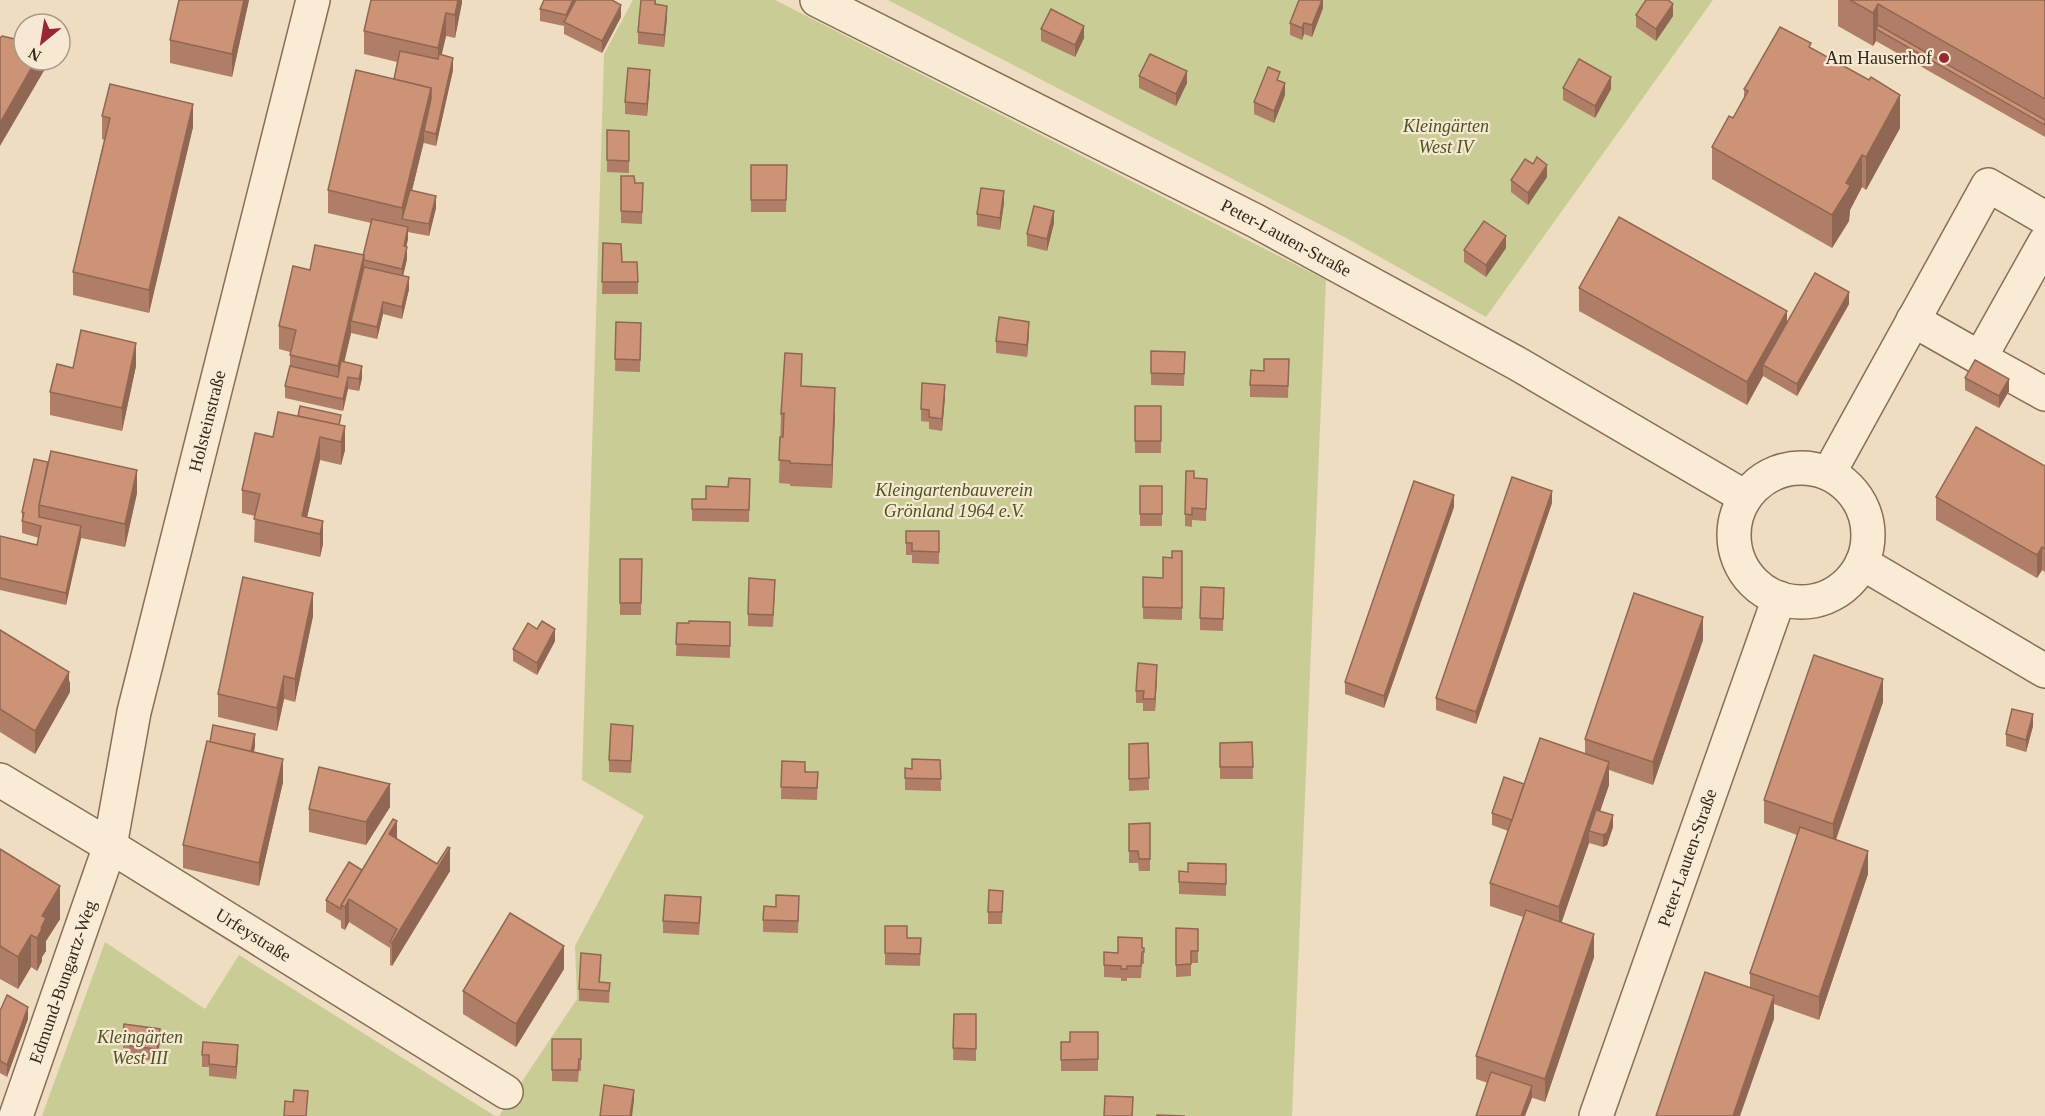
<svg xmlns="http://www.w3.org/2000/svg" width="2045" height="1116" font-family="'Times New Roman',serif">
	<rect width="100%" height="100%" fill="#eeddc1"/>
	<g fill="#cacc95">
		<polygon points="633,0 775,0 1326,280 1292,1116 499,1116 577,999 575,946 644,816 582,780 604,54"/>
		<polygon points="888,0 1713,0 1486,317 1348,239"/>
		<polygon points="105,942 205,1009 239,955 495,1116 42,1116"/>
	</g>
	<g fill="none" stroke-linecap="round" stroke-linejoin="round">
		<defs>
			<g id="minor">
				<path id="s1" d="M817,0L1256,221L1518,364L1745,497"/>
				<polyline points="1913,320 1980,358 2045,242"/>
				<polyline points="1980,358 2045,394"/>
				<circle cx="1801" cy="535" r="67"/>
				<polyline points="1829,473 1988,185 2045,218"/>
				<polyline points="1862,563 2045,671"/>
				<path id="s2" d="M0,780L110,846L506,1092"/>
				<path id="s3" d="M16,1116L110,846L134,712L313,0"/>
				<path id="s4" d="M1596,1116L1779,598"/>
			</g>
		</defs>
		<use href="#minor" stroke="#886e59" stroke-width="36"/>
		<use href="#minor" stroke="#f9ebd4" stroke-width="33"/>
	</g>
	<g fill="#b07e66">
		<polygon points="179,0 249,0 232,77 170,63 170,40"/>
		<polygon points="462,0 455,38 446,36 441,55 453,70 436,146 424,143 424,141 412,190 436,208 429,236 408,232 408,239 406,247 407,259 403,276 409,289 402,319 383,314 377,339 351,333 344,362 362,378 359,391 348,389 343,411 285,398 285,386 290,366 290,352 279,349 279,326 310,270 363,255 371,223 328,213 328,190 394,79 397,62 364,54 364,31"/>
		<polygon points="656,0 656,5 667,18 664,47 638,44 638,32"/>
		<polygon points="1323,0 1323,8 1312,37 1304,34 1302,40 1290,35 1290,23"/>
		<polygon points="1838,0 2045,0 2045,137 1876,41 1873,46 1838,26"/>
		<polygon points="540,9 621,17 602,53 564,34 564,26 540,21"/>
		<polygon points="1636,15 1673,16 1656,41 1636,27"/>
		<polygon points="1041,29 1084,38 1075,57 1041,41"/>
		<polygon points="1811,48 1900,128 1866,190 1862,187 1850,210 1849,221 1832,248 1712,179 1712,147 1733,118 1744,98 1744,89"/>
		<polygon points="1139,76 1187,83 1176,106 1139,88"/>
		<polygon points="1280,81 1285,95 1274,123 1254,114 1254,102"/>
		<polygon points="650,82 647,116 625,114 625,102"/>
		<polygon points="1563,88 1611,89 1595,118 1563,100"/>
		<polygon points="102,116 193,127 149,313 73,295 73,272 104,140 102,139"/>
		<polygon points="607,130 629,131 629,173 607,172"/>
		<polygon points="751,165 787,165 786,212 751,212"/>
		<polygon points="621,176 635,183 643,183 642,224 621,223"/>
		<polygon points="1547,177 1528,205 1511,192 1511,180"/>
		<polygon points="1004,203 1000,230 977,226 977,214"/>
		<polygon points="1054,223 1047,251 1027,246 1027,234"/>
		<polygon points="603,243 622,262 638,282 638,294 602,294"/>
		<polygon points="1506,248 1486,277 1464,262 1464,250"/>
		<polygon points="1579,288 1787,323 1849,304 1797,396 1763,376 1747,405 1579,311"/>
		<polygon points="616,322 641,323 640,372 615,371"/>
		<polygon points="1029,334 1027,357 996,353 996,341"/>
		<polygon points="1151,351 1185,352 1184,386 1151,385"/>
		<polygon points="1289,359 1288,398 1250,397 1250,385 1264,371"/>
		<polygon points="136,366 122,431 50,415 50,392 73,368"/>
		<polygon points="1965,378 2009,391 1999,408 1965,390"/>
		<polygon points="801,386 835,411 832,488 790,486 790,484 779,483 781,414"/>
		<polygon points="945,397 942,431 929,429 929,422 921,421 921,409"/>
		<rect x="1135" y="406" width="26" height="47"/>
		<polygon points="341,426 345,450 341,465 320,460 307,517 323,521 323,544 320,557 254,542 255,516 242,513 242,490 273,437"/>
		<polygon points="34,459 137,493 125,547 81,538 66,605 0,590 0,536 37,545 39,538 22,533 22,512"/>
		<polygon points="2045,466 2045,572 2042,570 2037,578 1936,520 1936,497"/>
		<polygon points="750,479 749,522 692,521 692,499 706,499 728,487"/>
		<polygon points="1207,479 1206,521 1192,520 1192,527 1185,526 1185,514"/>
		<rect x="1140" y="486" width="22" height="40"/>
		<polygon points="1552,503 1476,724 1436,710 1436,698"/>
		<polygon points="1454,507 1384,708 1345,694 1345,682"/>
		<polygon points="906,531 939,531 939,564 912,563 912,555 906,555"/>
		<polygon points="1182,551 1182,620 1143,619 1143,577 1163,578 1172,558"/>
		<polygon points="620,559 642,559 641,615 620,615"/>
		<polygon points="1224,588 1223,631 1200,630 1200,618"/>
		<polygon points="775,592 773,627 748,626 748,614"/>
		<polygon points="313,616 295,702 284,699 277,731 218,717 218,694"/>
		<polygon points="730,622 730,658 676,656 677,623"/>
		<polygon points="0,630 69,680 70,692 35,754 0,732"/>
		<polygon points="1703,640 1653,785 1609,770 1609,785 1600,811 1613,827 1607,845 1603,847 1589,843 1561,923 1594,957 1545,1102 1476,1079 1476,1056 1523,917 1490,906 1490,883 1508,831 1492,825 1492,813 1524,784 1585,753 1585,739"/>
		<polygon points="555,641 537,675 513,661 513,649"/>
		<polygon points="1157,677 1155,711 1143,711 1143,703 1136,703 1136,691"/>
		<polygon points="1883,702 1836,840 1868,874 1819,1020 1774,1004 1774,1019 1750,988 1750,973 1797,835 1764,823 1764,800"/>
		<polygon points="2033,726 2026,752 2006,746 2006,734"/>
		<polygon points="633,738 631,773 609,772 609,760"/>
		<polygon points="1252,742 1253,779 1220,779 1220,743"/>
		<polygon points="1148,743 1149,790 1129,791 1129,744"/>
		<polygon points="255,746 254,752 283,782 259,886 183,868 183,845"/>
		<polygon points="940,760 941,791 905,790 905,768 912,769"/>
		<polygon points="782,761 805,772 818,772 817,800 781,799"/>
		<polygon points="390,807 366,845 309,832 309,809"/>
		<polygon points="1150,823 1150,871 1139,871 1138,863 1129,863 1129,824"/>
		<polygon points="397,839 450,871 392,966 390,965 390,948 349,922 345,930 341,928 341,921 326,912 326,900 362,870"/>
		<polygon points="0,849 60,919 46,941 46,951 42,957 42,961 37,971 31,967 18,989 0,979"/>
		<polygon points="1226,864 1226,896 1179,894 1179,871 1188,872"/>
		<polygon points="1003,891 1002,924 988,924 988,912"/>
		<polygon points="799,908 798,933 763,932 763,920"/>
		<polygon points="701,909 699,935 663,933 663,921"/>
		<polygon points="885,926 907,938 921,938 920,966 885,965"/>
		<polygon points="1176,928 1198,929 1198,963 1191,963 1191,976 1176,977"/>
		<polygon points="1142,948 1144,948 1144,964 1142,964 1141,978 1127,978 1127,981 1121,981 1121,978 1104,977 1104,952 1118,953"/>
		<polygon points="601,967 600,982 610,983 609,1003 579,1001 579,989"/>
		<polygon points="564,969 516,1047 463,1014 463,991"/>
		<polygon points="0,1011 28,1019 7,1077 0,1073"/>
		<polygon points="954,1014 976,1014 976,1061 953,1060"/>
		<polygon points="1098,1032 1098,1071 1061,1071 1061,1042 1070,1042"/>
		<polygon points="123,1036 160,1041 157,1061 130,1058 130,1049 123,1048"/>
		<polygon points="552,1039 581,1039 581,1071 579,1071 578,1082 552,1081"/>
		<polygon points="202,1055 238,1057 236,1079 209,1076 209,1067 202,1067"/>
	</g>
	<g fill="#906753">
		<polygon points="244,0 249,0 232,77 232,54"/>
		<polygon points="458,0 462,0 462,3 455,38 455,15"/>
		<polygon points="573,0 579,0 566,23 566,15"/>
		<polygon points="1322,0 1323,0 1323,8 1312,37 1312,25"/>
		<polygon points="1673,4 1673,16 1656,41 1656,29"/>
		<polygon points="1878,4 1878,30 1876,29 1876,41 1873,46 1873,13"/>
		<polygon points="621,5 621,17 602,53 602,41"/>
		<polygon points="667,6 667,18 664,47 664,35"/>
		<polygon points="446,13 446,36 438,71 438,48"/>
		<polygon points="1304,23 1304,34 1302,40 1302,28"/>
		<polygon points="1084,26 1084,38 1075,57 1075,45"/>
		<polygon points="453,58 453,70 436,146 436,134"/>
		<polygon points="36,60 45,60 45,69 0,146 0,123"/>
		<polygon points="650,70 650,82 647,116 647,104"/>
		<polygon points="1187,71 1187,83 1176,106 1176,94"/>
		<polygon points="1611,77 1611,89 1595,118 1595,106"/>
		<polygon points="1285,83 1285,95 1274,123 1274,111"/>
		<polygon points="431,88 431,111 424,131 424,141 405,219 402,219 402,208"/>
		<polygon points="1900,95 1900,128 1866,190 1866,157"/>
		<polygon points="193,104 193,127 149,313 149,290"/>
		<polygon points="1862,155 1862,187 1850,210 1849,221 1832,248 1832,215 1846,183"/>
		<polygon points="1547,165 1547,177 1528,205 1528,193"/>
		<polygon points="1004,191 1004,203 1000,230 1000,218"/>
		<polygon points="436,196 436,208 429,236 429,224"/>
		<polygon points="1054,211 1054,223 1047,251 1047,239"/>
		<polygon points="408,227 408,239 404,258 404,246"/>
		<polygon points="1506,236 1506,248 1486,277 1486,265"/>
		<polygon points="407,247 407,259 402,280 402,269"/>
		<polygon points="364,255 364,278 351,321 351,333 338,389 338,366"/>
		<polygon points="409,277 409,289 402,319 402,307"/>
		<polygon points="1849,292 1849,304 1797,396 1797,384"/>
		<polygon points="383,302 383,314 377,339 377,327"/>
		<polygon points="1787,311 1787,334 1763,365 1763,376 1747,405 1747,382"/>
		<polygon points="1029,322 1029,334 1027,357 1027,345"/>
		<polygon points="136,343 136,366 122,431 122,408"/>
		<polygon points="362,366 362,378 359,391 359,379"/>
		<polygon points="348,377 348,389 343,411 343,399"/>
		<polygon points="2009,379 2009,391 1999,408 1999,396"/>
		<polygon points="945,385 945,397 942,431 942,419"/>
		<polygon points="835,388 835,411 832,488 832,465"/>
		<polygon points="345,426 345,450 341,465 341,442"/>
		<polygon points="320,437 320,460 304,531 302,516"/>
		<polygon points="137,470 137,493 125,547 125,524"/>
		<polygon points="1552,491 1552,503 1476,724 1476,712"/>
		<polygon points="1454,495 1454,507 1384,708 1384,696"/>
		<polygon points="323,521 323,544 320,557 320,534"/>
		<polygon points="81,526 81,538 66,605 66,593"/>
		<polygon points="2042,547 2042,570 2037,578 2037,555"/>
		<polygon points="313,593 313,616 295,702 295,679"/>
		<polygon points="1703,617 1703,640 1653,785 1653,762"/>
		<polygon points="555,629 555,641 537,675 537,663"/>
		<polygon points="1157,665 1157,677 1155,711 1155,699"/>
		<polygon points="69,672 69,683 70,680 70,692 35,754 35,731"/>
		<polygon points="284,676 284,699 277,731 277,708"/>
		<polygon points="1883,679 1883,702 1833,847 1833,824"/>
		<polygon points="2033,714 2033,726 2026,752 2026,740"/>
		<polygon points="255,734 255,746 249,774 249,762"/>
		<polygon points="283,759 283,782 259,886 259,863"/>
		<polygon points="1609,762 1609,785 1593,832 1589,831 1589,843 1559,930 1559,907"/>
		<polygon points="390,784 390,807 366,845 366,822"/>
		<polygon points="1613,815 1613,827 1607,845 1603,847 1603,835"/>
		<polygon points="397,821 397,844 389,834"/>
		<polygon points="450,848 450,871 392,966 392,943"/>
		<polygon points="1868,851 1868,874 1819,1020 1819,997"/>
		<polygon points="60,886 60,919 46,941 46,951 42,957 42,961 37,971 37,938 42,916"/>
		<polygon points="349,899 349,922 345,930 345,907"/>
		<polygon points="1594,934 1594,957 1545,1102 1545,1079"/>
		<polygon points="31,935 31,967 18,989 18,957"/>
		<polygon points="564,946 564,969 516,1047 516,1024"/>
		<polygon points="1774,996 1774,1019 1740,1116 1733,1116"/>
		<polygon points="28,1007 28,1019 7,1077 7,1065"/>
		<polygon points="160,1029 160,1041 157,1061 157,1049"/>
		<polygon points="238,1045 238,1057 236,1079 236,1067"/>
		<polygon points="1532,1086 1532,1098 1525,1116 1521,1116"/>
		<polygon points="634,1090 634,1101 632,1116 630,1116"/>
	</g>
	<g fill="#cd9377" stroke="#906753" stroke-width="1.5">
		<polygon points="179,0 244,0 232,54 170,40"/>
		<polygon points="371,0 458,0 455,15 446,13 438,48 364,31"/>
		<polygon points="544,0 573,0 566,15 540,9"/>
		<polygon points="576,0 612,0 621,5 602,41 564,22"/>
		<polygon points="641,0 655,0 655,4 667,6 664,35 638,32"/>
		<polygon points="1299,0 1322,0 1312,25 1304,23 1302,28 1290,23"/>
		<polygon points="1646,0 1668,0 1673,4 1656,29 1636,15"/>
		<polygon points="1850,0 2045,0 2045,99 1878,4 1873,13"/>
		<polygon points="1051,9 1084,26 1075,45 1041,29"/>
		<polygon points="1878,25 2045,120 2045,125 1876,29"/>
		<polygon points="1780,27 1811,43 1809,47 1869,80 1871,77 1900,95 1866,157 1862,155 1846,183 1850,185 1849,188 1832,215 1712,147 1729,116 1733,118 1748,91 1744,89 1746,86"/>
		<polygon points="2,36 24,41 24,60 36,60 0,123 0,38"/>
		<polygon points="400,51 438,59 439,54 453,58 436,134 424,131 431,99 431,88 394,79"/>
		<polygon points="1150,54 1187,71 1176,94 1139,76"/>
		<polygon points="1579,59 1611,77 1595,106 1563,88"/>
		<polygon points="1268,67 1280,72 1277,80 1285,83 1274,111 1254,102"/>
		<polygon points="628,68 650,70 647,104 625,102"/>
		<polygon points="356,70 431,88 402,208 328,190"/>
		<polygon points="110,84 193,104 149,290 73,272 110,118 102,116"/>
		<polygon points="607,130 629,131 629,161 607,160"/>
		<polygon points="1537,157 1547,165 1528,193 1511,180 1525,159 1533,164"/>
		<polygon points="751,165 787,165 786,200 751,200"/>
		<polygon points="621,176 634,176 635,183 643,183 642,212 621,211"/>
		<polygon points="981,188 1004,191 1000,218 977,214"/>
		<polygon points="410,190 436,196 429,224 402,219"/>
		<polygon points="1034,206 1054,211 1047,239 1027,234"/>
		<polygon points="1619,217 1787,311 1747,382 1579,288"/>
		<polygon points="372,219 408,227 404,246 407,247 402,269 364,260 364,255 362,260"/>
		<polygon points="1484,221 1506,236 1486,265 1464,250"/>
		<polygon points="603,243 621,244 622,262 637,262 638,282 602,282"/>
		<polygon points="315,245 364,255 338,366 290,355 296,330 279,326 293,266 310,270"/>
		<polygon points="364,267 409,277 402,307 383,302 377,327 351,321"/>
		<polygon points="1815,273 1849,292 1797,384 1763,365"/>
		<polygon points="999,317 1029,322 1027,345 996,341"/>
		<polygon points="616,322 641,323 640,360 615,359"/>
		<polygon points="81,330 136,343 122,408 50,392 57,364 73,368"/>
		<polygon points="1151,351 1185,352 1184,374 1151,373"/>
		<polygon points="785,353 802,354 801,386 835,388 832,465 790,463 790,461 779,460 780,437 783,437 784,413 781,414"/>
		<polygon points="1264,359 1289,359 1288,386 1250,385 1251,370 1264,371"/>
		<polygon points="1975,360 2009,379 1999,396 1965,378"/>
		<polygon points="341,361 362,366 359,379 348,377 343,399 285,386 290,366 338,377"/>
		<polygon points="922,383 945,385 942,419 929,417 929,410 921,409"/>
		<polygon points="300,406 341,415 339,425 298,416"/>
		<rect x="1135" y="406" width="26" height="35"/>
		<polygon points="278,412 345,426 341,442 320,437 302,516 323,521 320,534 254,519 260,494 242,490 255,433 273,437"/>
		<polygon points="1976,427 2045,466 2045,549 2042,547 2037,555 1936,497"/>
		<polygon points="51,451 137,470 125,524 39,505"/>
		<polygon points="34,459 48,462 39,505 39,517 81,526 66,593 0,578 0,536 37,545 41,526 22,521 24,513 22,512"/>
		<polygon points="1186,471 1194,471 1194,478 1207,479 1206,509 1192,508 1192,515 1185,514"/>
		<polygon points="1512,477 1552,491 1476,712 1436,698"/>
		<polygon points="729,478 750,479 749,510 692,509 692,499 706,499 706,486 728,487"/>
		<polygon points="1414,481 1454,495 1384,696 1345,682"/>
		<rect x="1140" y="486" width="22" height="28"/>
		<polygon points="906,531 939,531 939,552 912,551 912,543 906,543"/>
		<polygon points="1172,551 1182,551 1182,608 1143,607 1143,577 1163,578 1163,557 1172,558"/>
		<polygon points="620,559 642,559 641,603 620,603"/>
		<polygon points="243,577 313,593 295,679 284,676 277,708 218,694"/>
		<polygon points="749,578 775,580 773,615 748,614"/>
		<polygon points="1201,587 1224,588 1223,619 1200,618"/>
		<polygon points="1634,593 1703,617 1653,762 1585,739"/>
		<polygon points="542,621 555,629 537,663 513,649 528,623 537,629"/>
		<polygon points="689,621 730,622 730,646 676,644 677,623 689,623"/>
		<polygon points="0,630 69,672 35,731 0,709"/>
		<polygon points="1814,655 1883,679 1833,824 1764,800"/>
		<polygon points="1138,663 1157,665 1155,699 1143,699 1144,691 1136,691"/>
		<polygon points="2012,709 2033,714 2026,740 2006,734"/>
		<polygon points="611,724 633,726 631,761 609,760"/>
		<polygon points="213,725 255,734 251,752 210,742"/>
		<polygon points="1540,738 1609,762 1559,907 1490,883"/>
		<polygon points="207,741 283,759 259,863 183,845"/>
		<polygon points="1252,742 1253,767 1220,767 1220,743"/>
		<polygon points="1148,743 1149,778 1129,779 1129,744"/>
		<polygon points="912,759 940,760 941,779 905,778 905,768 912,769"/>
		<polygon points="782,761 805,762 805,772 818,772 817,788 781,787"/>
		<polygon points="319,767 390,784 366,822 309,809"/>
		<polygon points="1504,777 1524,784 1512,820 1492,813"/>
		<polygon points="1596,810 1613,815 1607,833 1603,835 1589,831"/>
		<polygon points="393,819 397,821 389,834 437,864 448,847 450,848 392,943 390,942 397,929 349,899 345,907 341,905"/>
		<polygon points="1150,823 1150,859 1139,859 1138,851 1129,851 1129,824"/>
		<polygon points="1800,827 1868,851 1819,997 1750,973"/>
		<polygon points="0,849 60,886 42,916 46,918 41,928 42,929 37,938 31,935 18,957 0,946"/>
		<polygon points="349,862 362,870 341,905 341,909 326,900"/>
		<polygon points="1188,863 1226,864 1226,884 1179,882 1179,871 1188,872"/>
		<polygon points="989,890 1003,891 1002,912 988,912"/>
		<polygon points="665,895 701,897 699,923 663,921"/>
		<polygon points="776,895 799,896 798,921 763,920 764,906 776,907"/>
		<polygon points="1526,910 1594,934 1545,1079 1476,1056"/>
		<polygon points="510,913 564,946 516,1024 463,991"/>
		<polygon points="885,926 907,926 907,938 921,938 920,954 885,953"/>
		<polygon points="1176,928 1198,929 1198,951 1191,951 1191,964 1176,965"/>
		<polygon points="1118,937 1142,938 1142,948 1144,948 1144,952 1142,952 1141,966 1127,966 1127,969 1121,969 1121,966 1104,965 1104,952 1118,953"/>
		<polygon points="581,953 601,955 599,982 610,983 609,991 579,989"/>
		<polygon points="1705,972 1774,996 1733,1116 1656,1116"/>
		<polygon points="7,995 28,1007 7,1065 0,1061 0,1011"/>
		<polygon points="954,1014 976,1014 976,1049 953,1048"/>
		<polygon points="124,1024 160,1029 157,1049 130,1046 131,1038 123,1036"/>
		<polygon points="1070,1032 1098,1032 1098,1059 1061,1060 1061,1042 1070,1042"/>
		<polygon points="552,1039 581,1039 581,1059 579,1059 578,1070 552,1070"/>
		<polygon points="203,1042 238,1045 236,1067 209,1064 209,1055 202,1055"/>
		<polygon points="1491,1072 1532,1086 1521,1116 1476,1116"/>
		<polygon points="604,1085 634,1090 630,1116 600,1116"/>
		<polygon points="294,1090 308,1091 306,1116 284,1116 285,1101 293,1102"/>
		<polygon points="1105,1096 1133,1097 1132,1116 1104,1116"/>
		<polygon points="1157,1115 1185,1116 1157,1116"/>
	</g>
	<circle fill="#972832" stroke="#f6e8d1" stroke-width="2" cx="1944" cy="58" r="6"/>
	<g text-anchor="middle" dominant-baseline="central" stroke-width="4.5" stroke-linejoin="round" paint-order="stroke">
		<g font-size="18" fill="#37281d" stroke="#f6e8d1" text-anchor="end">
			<text x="1932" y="58">Am Hauserhof</text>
		</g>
		<g font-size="18" font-style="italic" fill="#4c5423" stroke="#f6e8d1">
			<text x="1446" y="126">Kleingärten<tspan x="1446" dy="21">West IV</tspan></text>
			<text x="954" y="490">Kleingartenbauverein<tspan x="954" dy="21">Grönland 1964 e.V.</tspan></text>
			<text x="140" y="1037">Kleingärten<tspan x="140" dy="21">West III</tspan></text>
		</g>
		<g font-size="18" fill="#37281d" stroke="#f6e8d1">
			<text stroke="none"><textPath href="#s1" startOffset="526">Peter-Lauten-Straße</textPath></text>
			<text stroke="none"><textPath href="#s3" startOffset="722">Holsteinstraße</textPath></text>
			<text stroke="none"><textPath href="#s4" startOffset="274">Peter-Lauten-Straße</textPath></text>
			<text stroke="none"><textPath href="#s2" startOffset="297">Urfeystraße</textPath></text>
			<text stroke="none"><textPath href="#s3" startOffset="142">Edmund-Bungartz-Weg</textPath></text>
		</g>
	</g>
	<g transform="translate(42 42) rotate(210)"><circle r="28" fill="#f6e8d1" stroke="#aa9b89" stroke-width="1.5"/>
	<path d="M0-4.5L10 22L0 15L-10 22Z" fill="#972832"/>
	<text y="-9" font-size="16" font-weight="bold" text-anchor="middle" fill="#37281d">N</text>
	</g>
</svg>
